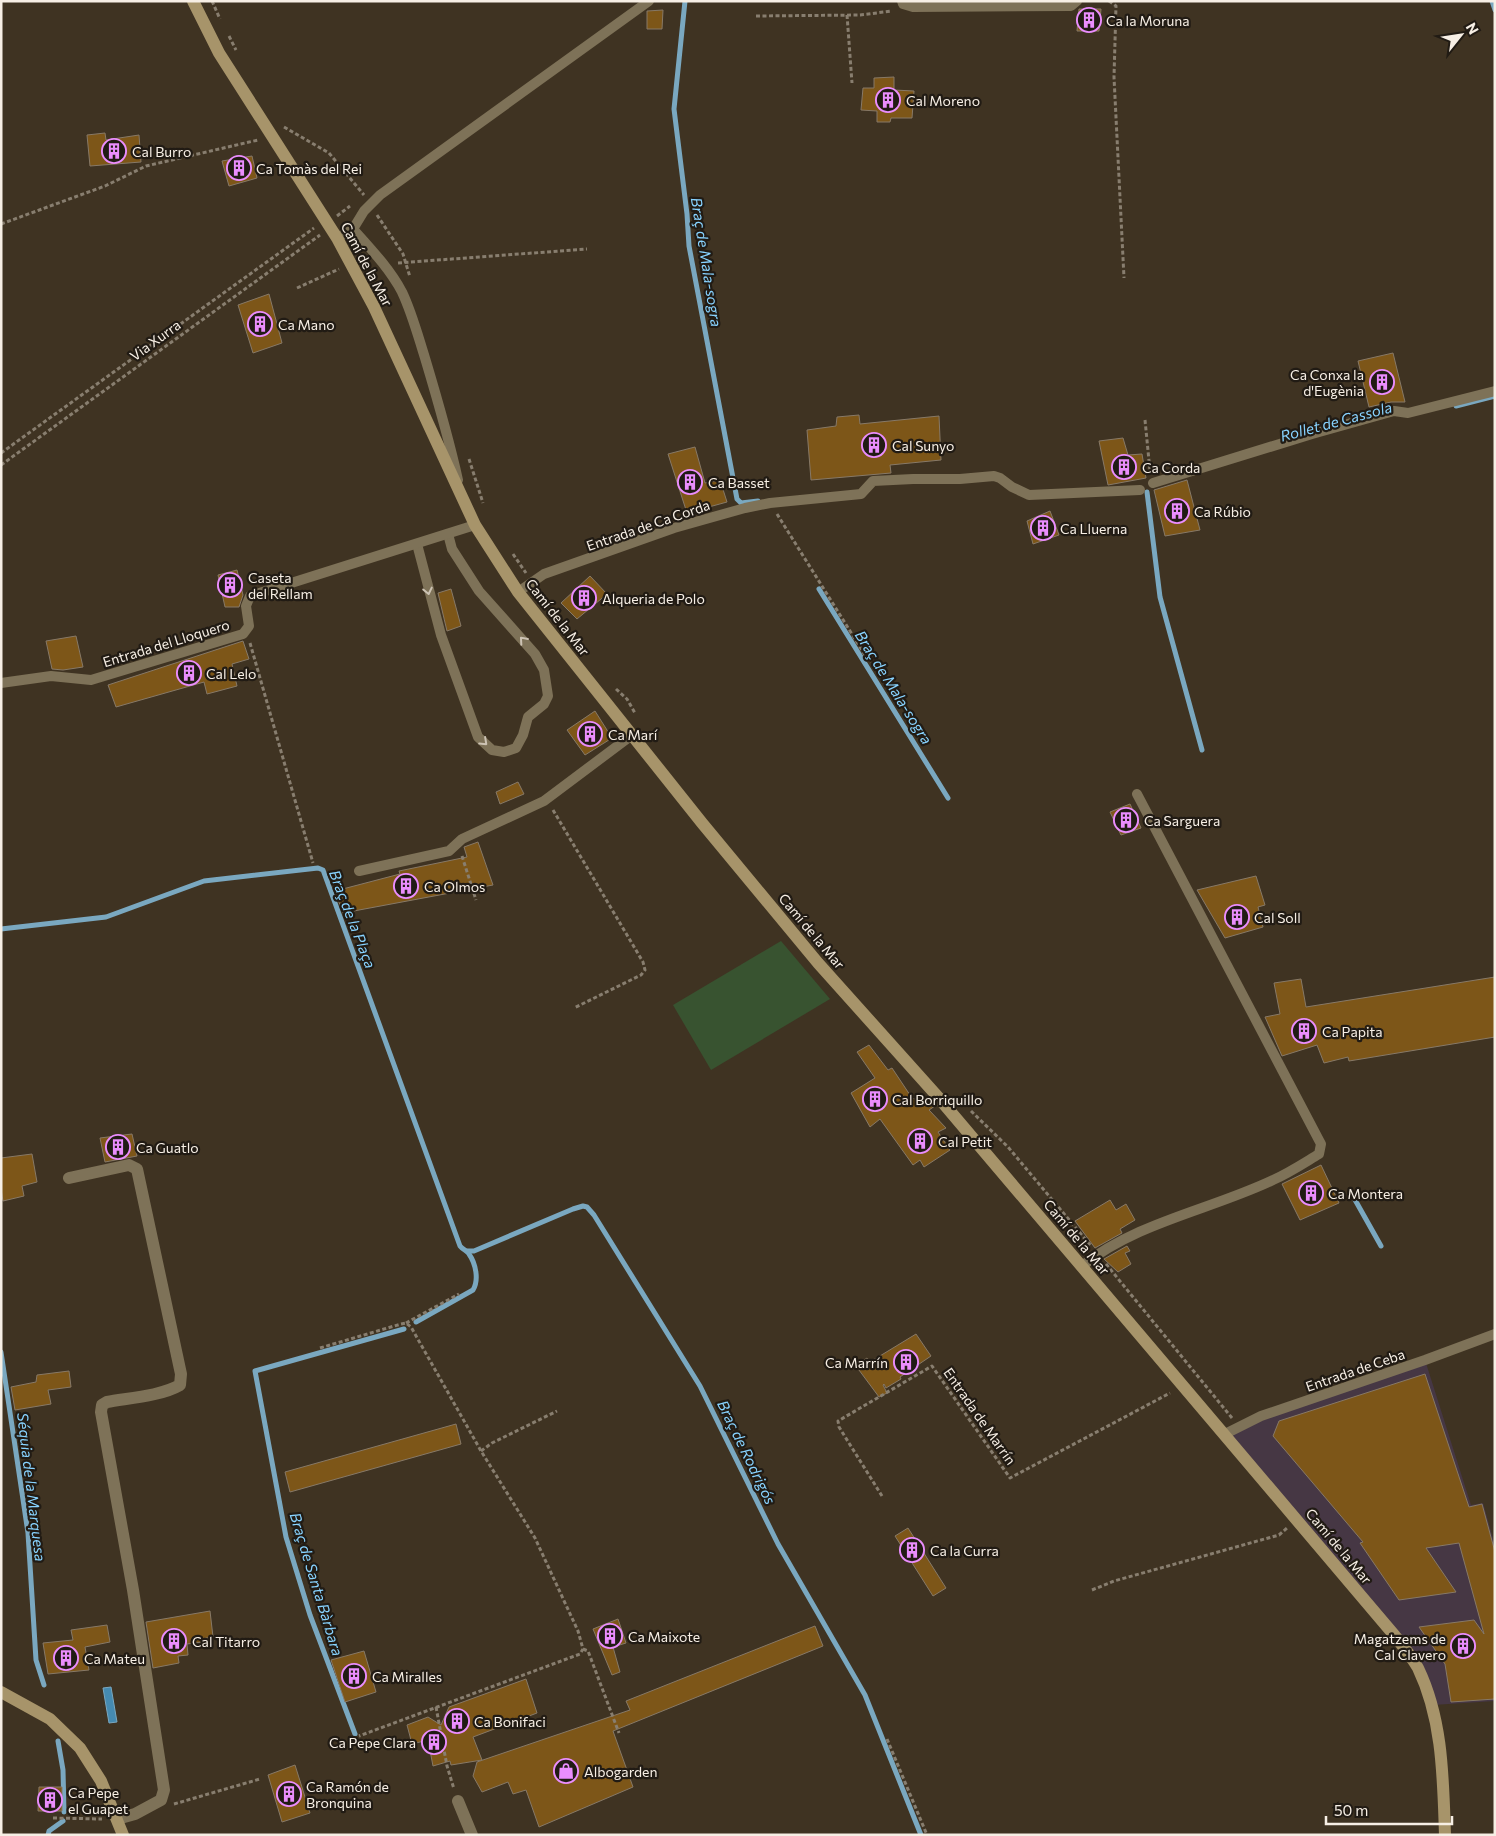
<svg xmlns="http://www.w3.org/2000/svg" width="1496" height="1836" font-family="Commissioner,sans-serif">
	<rect width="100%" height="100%" fill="#3f3322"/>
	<polygon fill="#463744" points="1425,1360 1471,1505 1483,1503 1495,1546 1495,1701 1433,1705 1417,1666 1225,1434"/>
	<polygon fill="#385330" points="781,941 830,999 711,1070 673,1005"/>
	<polygon fill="#458ab0" stroke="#7aa8c0" points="111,1687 117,1722 109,1723 103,1688"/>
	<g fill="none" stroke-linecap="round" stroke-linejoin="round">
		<g stroke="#7aa8c0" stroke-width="5">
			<polyline points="685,1 674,109 687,214 689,246 737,499 741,503 758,501"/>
			<polyline points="1492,1 1495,10"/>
			<polyline points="1456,406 1495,396"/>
			<polyline points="1147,492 1160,597 1202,750"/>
			<polyline points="819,589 948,798"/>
			<path d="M1,929L106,917L204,881L318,868L323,870L460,1246C463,1250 467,1250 469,1254C476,1264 479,1280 473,1290L416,1322"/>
			<polyline points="1354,1198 1381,1246"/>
			<polyline points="467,1251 474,1251 573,1209 583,1206 587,1207 594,1215 700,1386 778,1544 865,1695 921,1835"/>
			<polyline points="1,1352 28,1533 36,1660 44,1685"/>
			<polyline points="355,1734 310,1615 286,1537 255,1371 404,1329"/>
			<polyline points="58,1741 63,1770 64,1812"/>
			<polyline points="48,1835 49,1831 63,1821"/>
		</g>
	</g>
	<g fill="#7d5618" stroke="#877967">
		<polygon points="1079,9 1101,9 1099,31 1077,31"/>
		<polygon points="663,10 662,29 647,29 647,11"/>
		<polygon points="894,77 894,90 914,91 912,118 891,118 890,122 877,122 877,111 861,110 863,88 874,88 874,78"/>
		<polygon points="105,133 106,140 139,135 141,162 90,166 87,135"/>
		<polygon points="252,156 257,178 229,186 222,161"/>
		<polygon points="269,294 282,343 253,353 238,305"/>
		<polygon points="1393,353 1405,402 1391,402 1369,407 1358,361"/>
		<polygon points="859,415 860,424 939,416 941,460 890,465 891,473 811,480 807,430 836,426 837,417"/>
		<polygon points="1123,438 1128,455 1142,454 1146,478 1108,485 1099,441"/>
		<polygon points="695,447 705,483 720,480 727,502 687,513 668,454"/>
		<polygon points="1187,480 1200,530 1165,536 1154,490"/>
		<polygon points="1050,511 1059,535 1033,544 1027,521"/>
		<polygon points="237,570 243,595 239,607 225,607 218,575"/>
		<polygon points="590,576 607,594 577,619 561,603"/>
		<polygon points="451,589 461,626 447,631 438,593"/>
		<polygon points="76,636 83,667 63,670 52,669 46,641"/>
		<polygon points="243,641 249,659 232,664 237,686 207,694 204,682 116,707 108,685"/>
		<polygon points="595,711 612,738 585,755 567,730"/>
		<polygon points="518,782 524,794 500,804 496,792"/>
		<polygon points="1130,804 1141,828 1121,835 1110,812"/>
		<polygon points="478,842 493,885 343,913 335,891 400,874 399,871 467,857 464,847"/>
		<polygon points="1256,876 1265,905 1258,907 1263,927 1225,938 1197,890"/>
		<polygon points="1495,977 1495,1037 1349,1061 1348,1057 1324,1063 1317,1045 1282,1056 1265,1017 1280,1014 1274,983 1301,979 1306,1007"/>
		<polygon points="869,1045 888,1070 892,1068 912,1098 935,1106 929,1110 946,1128 938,1132 950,1150 924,1167 920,1160 913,1165 880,1119 870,1127 851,1093 875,1078 857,1052"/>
		<polygon points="132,1134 137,1156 105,1162 100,1138"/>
		<polygon points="32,1154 37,1182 22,1186 24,1196 3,1201 1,1189 1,1158"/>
		<polygon points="1321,1165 1339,1203 1300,1220 1282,1184"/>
		<polygon points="1110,1200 1116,1210 1126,1204 1135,1220 1120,1229 1122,1233 1095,1248 1075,1221"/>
		<polygon points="1127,1246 1130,1251 1125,1253 1131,1264 1118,1272 1104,1259"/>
		<polygon points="916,1334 931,1356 900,1377 901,1379 886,1388 884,1384 883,1385 887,1393 879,1397 856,1366 867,1358 870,1362"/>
		<polygon points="69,1371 71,1387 48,1390 51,1404 15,1410 11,1387 36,1382 37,1375"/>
		<polygon points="1425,1374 1469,1507 1482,1504 1495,1552 1495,1699 1451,1702 1445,1664 1419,1627 1474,1620 1484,1634 1459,1543 1426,1548 1456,1592 1399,1600 1360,1543 1363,1542 1273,1436 1279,1421"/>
		<polygon points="456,1424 461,1444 290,1492 285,1472"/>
		<polygon points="908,1528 946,1588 933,1596 895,1536"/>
		<polygon points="210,1611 213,1637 201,1639 202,1642 187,1644 188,1655 178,1656 179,1663 153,1668 146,1622"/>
		<polygon points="618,1619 626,1643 613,1647 620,1672 612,1675 593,1629"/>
		<polygon points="107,1625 110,1642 85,1647 89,1670 48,1674 43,1643 73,1640 71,1630"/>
		<polygon points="815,1626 823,1646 613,1731 633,1787 539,1827 526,1790 513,1794 508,1782 482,1792 473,1776 477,1762 630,1710 626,1701"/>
		<polygon points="364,1651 376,1692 345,1702 331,1660"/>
		<polygon points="526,1679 537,1713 473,1737 482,1760 451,1765 450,1761 433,1766 428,1740 412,1744 407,1725 428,1717 441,1725 449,1707"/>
		<polygon points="295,1765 310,1813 282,1822 268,1775"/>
		<polygon points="39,1787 62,1787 62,1811 38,1811"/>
	</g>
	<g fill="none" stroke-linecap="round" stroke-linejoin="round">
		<g stroke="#887e6f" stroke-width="3" stroke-dasharray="4 2.5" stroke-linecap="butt">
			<polyline points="212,1 220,19"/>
			<polyline points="1109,1 1116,6 1114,77 1124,278"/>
			<polyline points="847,15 852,83"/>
			<polyline points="756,16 860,15 892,11"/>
			<polyline points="229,36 236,50"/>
			<polyline points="284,127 329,153 364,195"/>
			<polyline points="377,215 403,254 410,277"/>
			<polyline points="337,216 350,206"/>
			<polyline points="1,224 105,186 146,166 258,140"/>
			<polyline points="398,263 587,249"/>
			<polyline points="297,288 339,269"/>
			<polyline points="1145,420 1150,471"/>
			<polyline points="1,453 314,228"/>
			<polyline points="469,459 483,503"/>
			<polyline points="1,465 320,235"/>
			<polyline points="777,514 870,663"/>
			<polyline points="513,554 526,573"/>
			<polyline points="540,592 551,607"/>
			<polyline points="250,643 313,863"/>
			<polyline points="616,689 627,699 635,713"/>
			<polyline points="553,810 643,962 645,970 641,975 574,1008"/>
			<polyline points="462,856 476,900"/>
			<polyline points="971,1111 1008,1147 1091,1246"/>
			<polyline points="1106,1264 1232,1418"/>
			<polyline points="406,1323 459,1294"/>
			<polyline points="320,1348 401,1324 406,1323 411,1327 481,1451 535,1538 578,1631 583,1649 580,1654 359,1736"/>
			<polyline points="481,1451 492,1443 557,1411"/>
			<polyline points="882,1496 839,1427 838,1421 932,1366 1010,1478 1170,1393"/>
			<polyline points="1092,1590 1114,1581 1279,1535 1287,1528"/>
			<polyline points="583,1649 588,1651 619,1733"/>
			<polyline points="436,1707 447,1766 454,1789"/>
			<polyline points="887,1739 927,1835"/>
			<polyline points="174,1804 260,1779"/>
			<polyline points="53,1818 102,1819"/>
		</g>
		<g stroke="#7e7258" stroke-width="10">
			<polyline points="902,1 903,4 913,7 1071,6 1077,1"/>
			<path d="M353,229C370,248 390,269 402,292C412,313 418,336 425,358C437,398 449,439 458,480"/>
			<polyline points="337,238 353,229 364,211 380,195 649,1"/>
			<polyline points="1153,483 1312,434 1394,411 1408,413 1495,391"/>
			<polyline points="417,544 441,635 478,737 492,750 504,752 516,748 523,735 528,717 544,704 548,696 544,670 535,654 479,591 452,549 448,534"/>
			<polyline points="518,592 544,574 674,528 745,508 770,503 861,494 873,481 913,479 960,479 994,476 1000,478 1012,487 1029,495 1140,490"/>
			<polyline points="1,683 51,676 91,680 243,634 249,626 246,606 250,596 475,525"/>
			<polyline points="359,871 449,851 462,839 544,801 632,735"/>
			<path d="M1082,1266C1137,1222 1210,1210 1273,1180C1289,1173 1304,1163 1319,1154L1321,1144L1137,794"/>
			<polyline points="1225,1434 1261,1416 1425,1360 1495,1334"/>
		</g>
		<g stroke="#7e7258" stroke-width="12">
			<path d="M69,1178L129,1165L137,1169L181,1374L180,1385C161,1396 129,1398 107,1402L102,1405L101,1412L133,1590L164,1790L161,1800L135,1814L117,1819"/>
			<polyline points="458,1801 472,1835"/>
		</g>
		<g stroke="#a7946a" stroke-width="12">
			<path d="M193,1L219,53L337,238L374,307L475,525L518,592L702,823L818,963L938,1097L1395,1636C1403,1646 1412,1657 1418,1668C1443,1720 1443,1778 1445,1835"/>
			<polyline points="1,1692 50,1719 80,1748 101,1781 123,1835"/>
		</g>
	</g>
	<defs><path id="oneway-chevron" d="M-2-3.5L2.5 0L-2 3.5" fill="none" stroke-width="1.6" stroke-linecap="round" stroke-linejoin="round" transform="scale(1.25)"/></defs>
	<g stroke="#cdc3b4">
		<use href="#oneway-chevron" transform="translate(428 591) rotate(78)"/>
		<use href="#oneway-chevron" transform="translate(523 640) rotate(-131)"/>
		<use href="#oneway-chevron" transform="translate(484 742) rotate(43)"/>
	</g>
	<defs>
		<symbol id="building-ring" viewBox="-11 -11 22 22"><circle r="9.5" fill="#211b14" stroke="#ea8dfd" stroke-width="1.5"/><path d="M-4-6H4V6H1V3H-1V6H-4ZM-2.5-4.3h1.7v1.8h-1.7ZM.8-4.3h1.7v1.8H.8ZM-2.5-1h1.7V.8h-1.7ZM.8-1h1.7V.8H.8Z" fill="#ea8dfd"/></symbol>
		<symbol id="shop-ring" viewBox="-11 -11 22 22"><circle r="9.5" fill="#211b14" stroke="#ea8dfd" stroke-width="1.5"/><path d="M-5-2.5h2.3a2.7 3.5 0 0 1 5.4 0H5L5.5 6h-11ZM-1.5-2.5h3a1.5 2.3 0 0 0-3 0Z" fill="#ea8dfd"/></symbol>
	</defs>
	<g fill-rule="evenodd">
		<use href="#building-ring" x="1075" y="6" width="28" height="28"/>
		<use href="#building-ring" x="874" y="86" width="28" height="28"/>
		<use href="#building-ring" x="100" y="137" width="28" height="28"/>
		<use href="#building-ring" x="225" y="154" width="28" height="28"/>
		<use href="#building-ring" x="246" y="310" width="28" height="28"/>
		<use href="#building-ring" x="1368" y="368" width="28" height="28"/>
		<use href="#building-ring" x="860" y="431" width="28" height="28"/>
		<use href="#building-ring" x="1110" y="453" width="28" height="28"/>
		<use href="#building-ring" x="676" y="468" width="28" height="28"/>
		<use href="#building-ring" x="1163" y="497" width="28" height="28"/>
		<use href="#building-ring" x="1029" y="514" width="28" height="28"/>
		<use href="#building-ring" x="216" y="571" width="28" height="28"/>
		<use href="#building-ring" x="570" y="584" width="28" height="28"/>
		<use href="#building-ring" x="175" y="659" width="28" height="28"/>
		<use href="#building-ring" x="576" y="720" width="28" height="28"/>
		<use href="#building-ring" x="1112" y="806" width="28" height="28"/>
		<use href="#building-ring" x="392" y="872" width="28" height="28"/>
		<use href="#building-ring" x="1223" y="903" width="28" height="28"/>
		<use href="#building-ring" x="1290" y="1017" width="28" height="28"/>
		<use href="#building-ring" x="861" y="1085" width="28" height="28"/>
		<use href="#building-ring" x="906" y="1127" width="28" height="28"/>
		<use href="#building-ring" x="104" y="1133" width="28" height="28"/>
		<use href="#building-ring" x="1297" y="1179" width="28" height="28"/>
		<use href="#building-ring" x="892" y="1348" width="28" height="28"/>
		<use href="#building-ring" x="898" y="1536" width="28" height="28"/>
		<use href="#building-ring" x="596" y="1622" width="28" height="28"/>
		<use href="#building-ring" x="160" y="1627" width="28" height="28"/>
		<use href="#building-ring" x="1449" y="1632" width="28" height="28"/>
		<use href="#building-ring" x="52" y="1644" width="28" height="28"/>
		<use href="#building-ring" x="340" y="1662" width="28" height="28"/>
		<use href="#building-ring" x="443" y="1707" width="28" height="28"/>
		<use href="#building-ring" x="420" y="1728" width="28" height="28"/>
		<use href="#shop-ring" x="552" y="1757" width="28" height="28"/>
		<use href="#building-ring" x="275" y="1780" width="28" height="28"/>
		<use href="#building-ring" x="36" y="1786" width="28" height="28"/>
	</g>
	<g text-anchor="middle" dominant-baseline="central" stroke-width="4.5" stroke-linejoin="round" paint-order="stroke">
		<g font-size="14" fill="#f7efe5" stroke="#211b14" text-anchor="start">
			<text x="1106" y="20">Ca la Moruna</text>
			<text x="906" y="100">Cal Moreno</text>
			<text x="132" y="151">Cal Burro</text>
			<text x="256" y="168">Ca Tomàs del Rei</text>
			<text x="278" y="324">Ca Mano</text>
			<text x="1364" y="374" text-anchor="end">Ca Conxa la<tspan x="1364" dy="16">d'Eugènia</tspan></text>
			<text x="892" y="445">Cal Sunyo</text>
			<text x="1142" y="467">Ca Corda</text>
			<text x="708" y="482">Ca Basset</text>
			<text x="1194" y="511">Ca Rúbio</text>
			<text x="1060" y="528">Ca Lluerna</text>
			<text x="248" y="577">Caseta<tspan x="248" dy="16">del Rellam</tspan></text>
			<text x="602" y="598">Alqueria de Polo</text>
			<text x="206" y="673">Cal Lelo</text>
			<text x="608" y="734">Ca Marí</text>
			<text x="1144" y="820">Ca Sarguera</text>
			<text x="424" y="886">Ca Olmos</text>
			<text x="1254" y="917">Cal Soll</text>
			<text x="1322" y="1031">Ca Papita</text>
			<text x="892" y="1099">Cal Borriquillo</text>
			<text x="938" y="1141">Cal Petit</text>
			<text x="136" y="1147">Ca Guatlo</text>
			<text x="1328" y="1193">Ca Montera</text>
			<text x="888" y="1362" text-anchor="end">Ca Marrín</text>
			<text x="930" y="1550">Ca la Curra</text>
			<text x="628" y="1636">Ca Maixote</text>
			<text x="1446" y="1638" text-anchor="end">Magatzems de<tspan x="1446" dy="16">Cal Clavero</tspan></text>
			<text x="192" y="1641">Cal Titarro</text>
			<text x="84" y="1658">Ca Mateu</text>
			<text x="372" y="1676">Ca Miralles</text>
			<text x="474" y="1721">Ca Bonifaci</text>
			<text x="416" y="1742" text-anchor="end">Ca Pepe Clara</text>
			<text x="584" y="1771">Albogarden</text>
			<text x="306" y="1786">Ca Ramón de<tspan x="306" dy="16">Bronquina</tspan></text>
			<text x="68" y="1792">Ca Pepe<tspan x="68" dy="16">el Guapet</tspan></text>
		</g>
		<g font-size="14" fill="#f7efe5" stroke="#211b14">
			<text transform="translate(367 264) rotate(62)">Camí de la Mar</text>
			<text transform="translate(155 340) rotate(-36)">Via Xurra</text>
			<text transform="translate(648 525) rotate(-19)">Entrada de Ca Corda</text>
			<text transform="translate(558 617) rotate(52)">Camí de la Mar</text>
			<text transform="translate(166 643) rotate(-17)">Entrada del Lloquero</text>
			<text transform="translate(812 931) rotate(50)">Camí de la Mar</text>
			<text transform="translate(1077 1237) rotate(50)">Camí de la Mar</text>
			<text transform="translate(1355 1370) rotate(-19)">Entrada de Ceba</text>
			<text transform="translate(980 1416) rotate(55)">Entrada de Marrín</text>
			<text transform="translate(1339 1546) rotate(50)">Camí de la Mar</text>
		</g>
		<g font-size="15" font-style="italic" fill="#88d3ff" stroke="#211b14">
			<text transform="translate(707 262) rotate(81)">Braç de Mala-sogra</text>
			<text transform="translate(1336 421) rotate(-15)">Rollet de Cassola</text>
			<text transform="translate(894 687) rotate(58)">Braç de Mala-sogra</text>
			<text transform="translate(353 919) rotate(69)">Braç de la Plaça</text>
			<text transform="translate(747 1452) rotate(64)">Braç de Rodrigós</text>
			<text transform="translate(32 1487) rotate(83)">Séquia de la Marquesa</text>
			<text transform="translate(317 1584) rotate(73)">Braç de Santa Bàrbara</text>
		</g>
	</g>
	<rect width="1496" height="1836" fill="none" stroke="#f7efe5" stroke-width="5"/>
	<g transform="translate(1461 35) rotate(60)" stroke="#211b14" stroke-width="4" paint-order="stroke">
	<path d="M0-4L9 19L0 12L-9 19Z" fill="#f7efe5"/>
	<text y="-8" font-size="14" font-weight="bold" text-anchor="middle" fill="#f7efe5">N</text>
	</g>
	<path d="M1326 1816v8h126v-8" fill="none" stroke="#f7efe5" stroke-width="2.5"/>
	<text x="1334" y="1816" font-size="15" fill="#f7efe5" stroke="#211b14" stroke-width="4" paint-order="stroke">50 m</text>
</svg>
